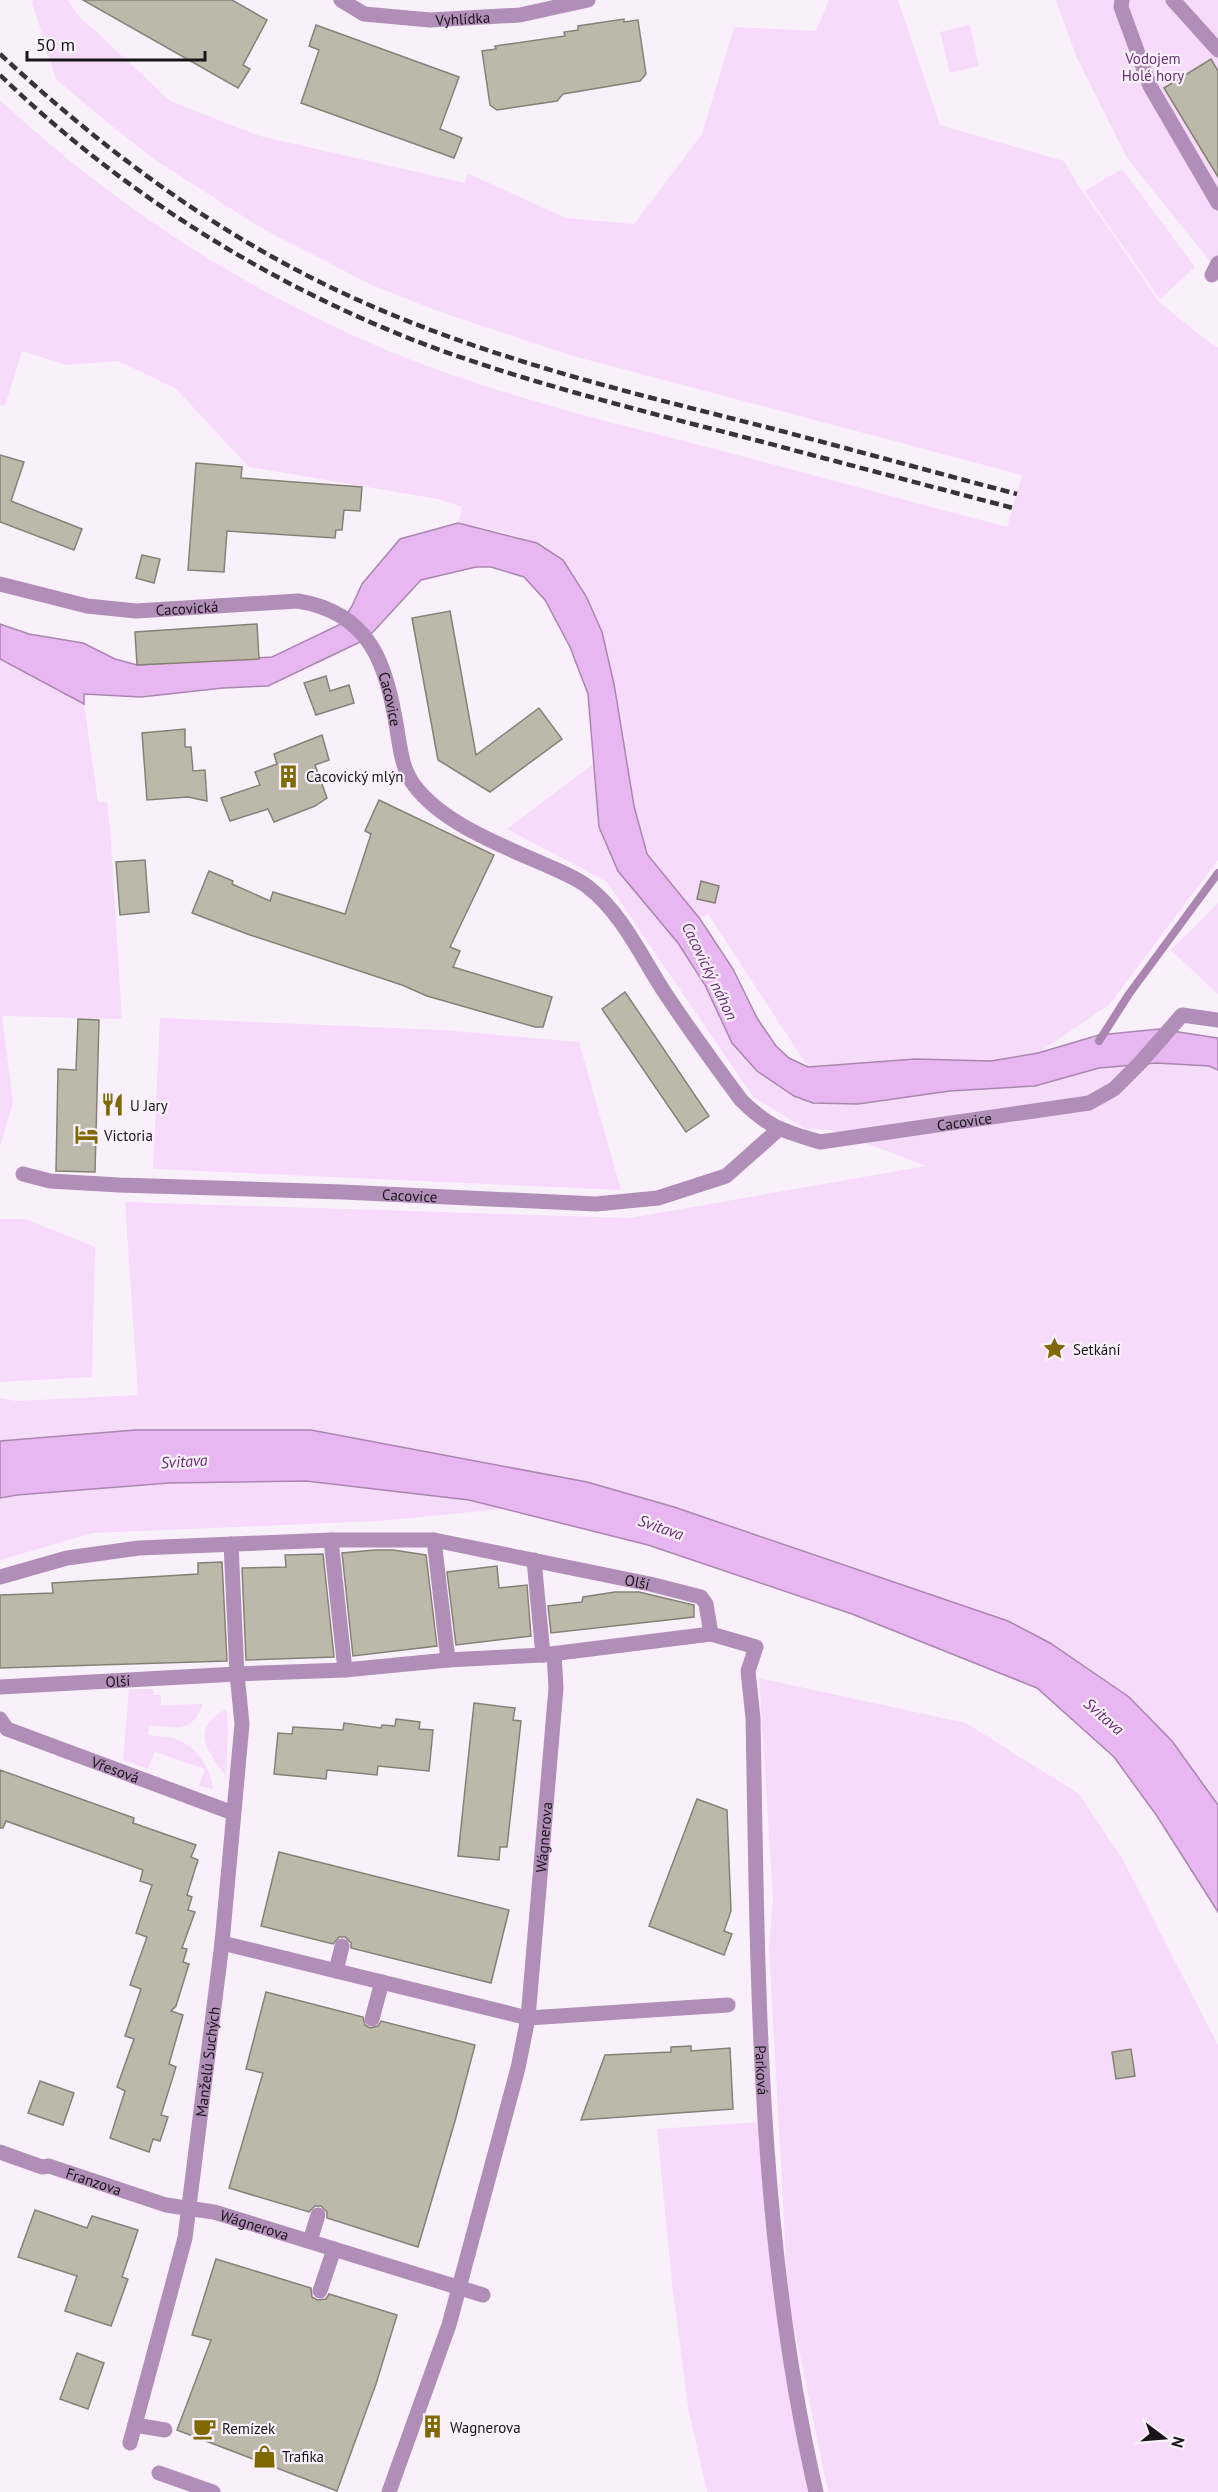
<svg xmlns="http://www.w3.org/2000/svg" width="1218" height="2492" font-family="'PT Sans',sans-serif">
	<rect width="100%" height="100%" fill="#faf0fc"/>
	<g fill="#f7dbfb">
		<path d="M34,0H68L76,13L170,101L260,136L465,183L467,173L566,218L634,224L702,134L734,27L816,31L829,0H898L940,125L1064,161L1080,188L1160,303L1215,347H1218V860L1109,1005L1038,1053L991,1061L915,1059L808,1067L708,914L700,919C683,899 661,879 648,856C637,835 632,795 628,772C617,703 607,578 537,544C514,533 484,529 458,523L462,507L438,499L249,467L175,388L118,361L66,365L22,351L5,406L0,405V100C104,197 221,275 350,334C465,387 589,417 711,448C810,474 908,501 1007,527L1022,475L573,356L443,313L374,286L261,228L154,159L108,123L56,79L32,2Z"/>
		<polygon points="1056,0 1218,0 1218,271 1127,158 1076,56"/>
		<polygon points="970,25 979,66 950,73 940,32"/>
		<polygon points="1122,169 1195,267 1160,299 1085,191"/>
		<polygon points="0,659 84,704 98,802 107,802 110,827 122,1019 2,1016 13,1102 0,1147"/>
		<polygon points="593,764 599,827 618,871 678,943 757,1071 950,1091 1035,1086 1099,1068 1157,1063 1210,1066 1218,1070 1218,1805 1172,1741 1049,1643 1008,1621 674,1507 587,1482 257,1432 202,1430 0,1441 0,1398 17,1401 138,1395 125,1202 630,1218 926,1166 831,1130 806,1129 753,1097 607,882 507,829"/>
		<polygon points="1218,903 1218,994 1171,950"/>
		<polygon points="160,1018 442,1030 579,1042 621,1190 153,1169"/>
		<polygon points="0,1219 25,1219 95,1247 92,1377 0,1382"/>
		<polygon points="306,1481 469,1500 502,1509 380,1521 93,1533 0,1560 0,1498 17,1495 169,1483"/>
		<polygon points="759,1678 966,1723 1079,1794 1122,1858 1218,2045 1218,2492 828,2492 788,2297 769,1948 773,1898"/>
		<path d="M129,1689H154L153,1695H161V1705L203,1704C191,1734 177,1728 149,1725L148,1735C154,1736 161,1736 168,1737C193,1741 211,1766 213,1789L199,1786L205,1769L155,1752L148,1769L123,1760Z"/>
		<path d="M226,1709L228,1729L226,1776C207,1750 189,1730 226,1709Z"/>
		<polygon points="759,2122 812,2492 707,2492 688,2407 672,2283 657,2129"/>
	</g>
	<g fill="#e8b6f1" stroke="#aa86b0" stroke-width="1.5">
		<polygon points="458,523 537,543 563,560 586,596 602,632 614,684 634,806 647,854 700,919 733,969 757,1018 776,1046 789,1058 808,1067 915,1059 991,1061 1038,1053 1099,1035 1159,1029 1218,1038 1218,1070 1209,1066 1157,1063 1099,1068 1035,1086 950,1091 858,1104 813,1103 794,1096 757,1071 732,1043 705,985 678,943 618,871 599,827 588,694 570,647 545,600 524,577 491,567 476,567 421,580 373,632 360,642 268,686 223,688 141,697 84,694 84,704 0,659 0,624 29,634 83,643 115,659 137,665 272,657 341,624 352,606 362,584 400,539"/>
		<polygon points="135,1430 311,1430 587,1482 674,1507 1008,1621 1050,1643 1129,1697 1172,1741 1218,1805 1218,1912 1157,1816 1114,1757 1037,1688 852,1614 648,1545 469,1500 306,1481 169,1483 17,1495 0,1498 0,1441"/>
	</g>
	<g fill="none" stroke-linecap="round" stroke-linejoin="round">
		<polyline stroke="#aa86b0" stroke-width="8" points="1099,1041 1129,994 1218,873"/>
	</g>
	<g fill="#bcb9ab" stroke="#858275" stroke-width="1.5">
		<polygon points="83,0 232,0 267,20 243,65 250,69 238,88"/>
		<polygon points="624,19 624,22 638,20 646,74 640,81 563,94 557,101 497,110 490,105 482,51 496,49 495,46 565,36 564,32 578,30 578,26"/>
		<polygon points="316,25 459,77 440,129 462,138 454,158 301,103 319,50 309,46"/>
		<polygon points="1211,59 1218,71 1218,177 1164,88"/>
		<polygon points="0,455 24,462 11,501 82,529 74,550 0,522"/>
		<polygon points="196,463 242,467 241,478 362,487 360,511 344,510 342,530 336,530 335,538 227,531 224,572 188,570"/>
		<polygon points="142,555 160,559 154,583 136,578"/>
		<polygon points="450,611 476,755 539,708 562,739 490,792 438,760 412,618"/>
		<polygon points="257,624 259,659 137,665 135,632"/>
		<polygon points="326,676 330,691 349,685 354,703 316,715 304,683"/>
		<polygon points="185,729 185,747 191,747 193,771 205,770 207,801 188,797 147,800 142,733"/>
		<polygon points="322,735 329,760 315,765 327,798 315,806 274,822 268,809 230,821 221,798 260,785 255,772 277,764 274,754"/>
		<polygon points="379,800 494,855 450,947 460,951 453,967 552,997 543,1027 535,1027 427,996 402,985 250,935 192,913 209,871 233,881 232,884 270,901 273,892 345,914 371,834 365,831"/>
		<polygon points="145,860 149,912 120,915 116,862"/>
		<polygon points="701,881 719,886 715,903 697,899"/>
		<polygon points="625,992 709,1116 686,1132 602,1009"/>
		<polygon points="78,1019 99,1020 95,1172 56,1171 58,1069 76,1070"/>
		<polygon points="375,1550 393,1550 426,1555 437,1646 353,1656 342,1553"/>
		<polygon points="323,1554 334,1657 246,1660 242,1568 286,1567 285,1555"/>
		<polygon points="222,1562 227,1661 0,1668 0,1595 53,1593 52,1583 198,1574 198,1563"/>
		<polygon points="497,1566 499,1588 527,1585 531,1636 456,1645 447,1572"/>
		<polygon points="615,1592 639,1592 694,1605 694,1617 551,1633 548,1606 582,1602 583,1597"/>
		<polygon points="474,1703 515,1708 513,1720 521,1721 507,1847 500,1847 499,1860 458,1856"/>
		<polygon points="396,1719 420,1722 419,1729 433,1730 429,1771 378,1766 377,1775 327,1770 326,1779 274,1774 278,1733 292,1734 293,1727 343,1730 344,1723 381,1728 382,1725 395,1726"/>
		<polygon points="0,1770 134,1818 133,1823 196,1845 191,1857 198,1860 187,1895 192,1897 188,1910 195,1912 182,1948 187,1949 183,1962 189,1964 176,2006 171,2011 183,2015 169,2064 176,2067 161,2115 168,2117 160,2141 153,2139 149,2152 110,2138 125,2091 117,2087 134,2039 125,2036 141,1989 130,1985 147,1937 136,1933 152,1885 140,1881 143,1870 6,1821 3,1828 0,1828"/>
		<polygon points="697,1799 727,1810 731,1911 724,1931 732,1934 724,1955 649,1926"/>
		<polygon points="279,1852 509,1910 491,1983 351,1948 351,1943 345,1937 339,1937 333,1944 261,1926"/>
		<polygon points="266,1992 363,2017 365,2025 370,2028 378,2026 381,2021 475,2045 455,2121 418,2247 327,2218 327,2212 321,2206 315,2206 309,2212 229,2188 263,2073 246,2069"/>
		<polygon points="691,2046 691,2051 730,2048 733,2109 581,2120 605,2055 671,2052 671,2047"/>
		<polygon points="1131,2049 1135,2076 1116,2079 1112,2052"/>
		<polygon points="40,2081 74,2093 63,2125 28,2113"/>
		<polygon points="35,2210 87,2228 92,2216 138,2230 122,2277 128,2279 111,2326 65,2311 77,2276 18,2257"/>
		<polygon points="216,2259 311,2288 312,2297 317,2300 326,2299 329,2294 397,2315 376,2384 337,2491 177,2430 211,2340 192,2335"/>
		<polygon points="77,2353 104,2363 88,2409 60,2399"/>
	</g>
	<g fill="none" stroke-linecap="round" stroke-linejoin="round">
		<g stroke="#b18eb7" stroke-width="15">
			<path id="s1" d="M341,0L364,14L430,20L520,15L588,0"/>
			<polyline points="1122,0 1121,7 1150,86 1218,203"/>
			<polyline points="1173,0 1218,50"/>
			<polyline points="1212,275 1218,263"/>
			<path id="s2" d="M0,584L87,606L136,611L298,601C371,613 386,664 397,729C400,748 402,769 414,785C443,824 503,846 548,866C561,872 577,878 588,887C622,913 642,958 665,993C689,1029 715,1065 741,1100C769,1128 783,1131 820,1142L1089,1103L1114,1089L1140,1063L1182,1015L1218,1020"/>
			<path id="s3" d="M23,1174L50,1181L119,1185L343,1192L596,1204L658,1198L726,1176L778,1130"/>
			<polyline points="331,1540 345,1670"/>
			<polyline points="434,1540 448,1660"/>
			<polyline points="534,1560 543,1655"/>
			<path id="s4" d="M0,1577L67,1558L139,1548L331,1540H434L650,1584L701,1597L706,1604L711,1634"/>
			<path id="s5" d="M0,1687L237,1674L345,1670L448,1660L543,1655L711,1634L756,1647L748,1671L753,1718C758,1977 757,2238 816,2492"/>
			<path id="s6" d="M0,1719L7,1729L233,1813"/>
			<polyline points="222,1943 528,2018 728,2005"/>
			<polyline points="336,1971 342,1946"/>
			<polyline points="372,2019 382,1982"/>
			<path id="s7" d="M0,2152L42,2167L49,2166L166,2205L214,2212L483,2295"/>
			<polyline points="310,2241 318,2215"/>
			<polyline points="320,2291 334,2249"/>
			<polyline points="135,2425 165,2430"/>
			<path id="s8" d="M130,2443L185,2238L222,1943L242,1724L237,1674L231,1544"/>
			<polyline points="159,2473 213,2492"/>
			<path id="s9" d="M389,2492L449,2325L518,2068L528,2018L556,1688L554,1654"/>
		</g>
		<g stroke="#373338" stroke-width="4.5" stroke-dasharray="9 4.5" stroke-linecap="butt">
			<path d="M0,54C110,156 228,243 367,304C494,360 631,393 766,427C850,449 933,472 1017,494"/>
			<path d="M0,75C122,193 270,286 429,346C538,386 651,413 763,442C846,464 929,486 1013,508"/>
		</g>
	</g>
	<defs>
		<symbol id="building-bare" viewBox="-9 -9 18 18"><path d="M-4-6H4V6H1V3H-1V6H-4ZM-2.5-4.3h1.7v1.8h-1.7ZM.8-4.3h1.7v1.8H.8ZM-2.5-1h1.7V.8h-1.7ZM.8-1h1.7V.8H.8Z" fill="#806901" stroke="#faf0fc" stroke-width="2.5" paint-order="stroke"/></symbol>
		<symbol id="restaurant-bare" viewBox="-9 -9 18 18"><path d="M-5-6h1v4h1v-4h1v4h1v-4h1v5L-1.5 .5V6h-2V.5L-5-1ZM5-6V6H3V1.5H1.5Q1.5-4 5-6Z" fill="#806901" stroke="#faf0fc" stroke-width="2.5" paint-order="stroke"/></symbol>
		<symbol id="hotel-bare" viewBox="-9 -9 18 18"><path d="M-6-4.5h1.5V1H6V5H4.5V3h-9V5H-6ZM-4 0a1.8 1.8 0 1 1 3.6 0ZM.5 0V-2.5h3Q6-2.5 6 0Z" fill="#806901" stroke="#faf0fc" stroke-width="2.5" paint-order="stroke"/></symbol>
		<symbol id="sight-bare" viewBox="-9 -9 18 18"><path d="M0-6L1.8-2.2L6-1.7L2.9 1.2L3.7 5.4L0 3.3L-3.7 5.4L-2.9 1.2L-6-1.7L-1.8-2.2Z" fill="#806901" stroke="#faf0fc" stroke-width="2.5" paint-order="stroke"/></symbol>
		<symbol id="cafe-bare" viewBox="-9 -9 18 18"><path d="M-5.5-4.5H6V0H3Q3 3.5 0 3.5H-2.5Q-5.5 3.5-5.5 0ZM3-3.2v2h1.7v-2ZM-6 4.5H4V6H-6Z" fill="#806901" stroke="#faf0fc" stroke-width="2.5" paint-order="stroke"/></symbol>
		<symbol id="shop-bare" viewBox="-9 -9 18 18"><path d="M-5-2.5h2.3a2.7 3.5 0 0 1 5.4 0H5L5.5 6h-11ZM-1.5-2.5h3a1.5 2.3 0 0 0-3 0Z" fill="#806901" stroke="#faf0fc" stroke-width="2.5" paint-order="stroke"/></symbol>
	</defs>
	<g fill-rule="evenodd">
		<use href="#building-bare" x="272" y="760" width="33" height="33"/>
		<use href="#restaurant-bare" x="96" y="1088" width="33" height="33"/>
		<use href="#hotel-bare" x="70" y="1118" width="33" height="33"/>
		<use href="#sight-bare" x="1038" y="1332" width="33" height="33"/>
		<use href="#building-bare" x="416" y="2410" width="33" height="33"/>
		<use href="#cafe-bare" x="188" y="2412" width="33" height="33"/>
		<use href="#shop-bare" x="248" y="2440" width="33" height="33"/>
	</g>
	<g text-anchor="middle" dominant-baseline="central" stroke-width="4.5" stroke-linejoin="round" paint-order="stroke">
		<g font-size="15" fill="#181519" stroke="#faf0fc">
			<text stroke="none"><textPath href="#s1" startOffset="126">Vyhlídka</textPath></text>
			<text stroke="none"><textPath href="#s2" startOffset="190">Cacovická</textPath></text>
			<text stroke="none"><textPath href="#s2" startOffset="447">Cacovice</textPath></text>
			<text stroke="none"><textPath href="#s2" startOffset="1240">Cacovice</textPath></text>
			<text stroke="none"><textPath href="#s3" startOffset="388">Cacovice</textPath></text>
			<text stroke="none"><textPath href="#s4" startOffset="645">Olší</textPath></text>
			<text stroke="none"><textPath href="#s5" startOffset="118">Olší</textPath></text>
			<text stroke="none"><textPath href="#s6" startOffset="128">Vřesová</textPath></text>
			<text stroke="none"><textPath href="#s9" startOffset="676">Wágnerova</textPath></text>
			<text stroke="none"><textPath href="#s8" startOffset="390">Manželů Suchých</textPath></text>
			<text stroke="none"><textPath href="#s5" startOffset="1185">Parková</textPath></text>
			<text stroke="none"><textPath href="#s7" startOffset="99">Franzova</textPath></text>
			<text stroke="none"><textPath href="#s7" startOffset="266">Wágnerova</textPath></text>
		</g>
		<g font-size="15" fill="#6a2f74" stroke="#faf0fc">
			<text x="1153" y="58">Vodojem<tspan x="1153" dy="17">Holé hory</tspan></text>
		</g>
		<g font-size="15" fill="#181519" stroke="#faf0fc" text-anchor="start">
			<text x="306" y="776">Cacovický mlýn</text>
			<text x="130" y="1105">U Jary</text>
			<text x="104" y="1135">Victoria</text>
			<text x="1073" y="1349">Setkání</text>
			<text x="450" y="2427">Wagnerova</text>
			<text x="222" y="2428">Remízek</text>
			<text x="282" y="2456">Trafika</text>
		</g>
		<g font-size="16" font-style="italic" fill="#672c71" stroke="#faf0fc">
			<text transform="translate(710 971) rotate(64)">Cacovický náhon</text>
			<text transform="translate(184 1461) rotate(-4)">Svitava</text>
			<text transform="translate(661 1527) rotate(19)">Svitava</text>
			<text transform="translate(1104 1716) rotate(41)">Svitava</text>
		</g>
	</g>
	<g transform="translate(1164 2438) rotate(106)" stroke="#faf0fc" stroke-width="4.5" paint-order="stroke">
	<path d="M0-4.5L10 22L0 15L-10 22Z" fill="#181519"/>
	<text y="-9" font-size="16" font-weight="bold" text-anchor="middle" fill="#181519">N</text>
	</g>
	<path d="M27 51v9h178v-9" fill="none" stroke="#181519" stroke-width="3"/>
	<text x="36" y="51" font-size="18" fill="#181519" stroke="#faf0fc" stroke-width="4.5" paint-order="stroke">50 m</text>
</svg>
